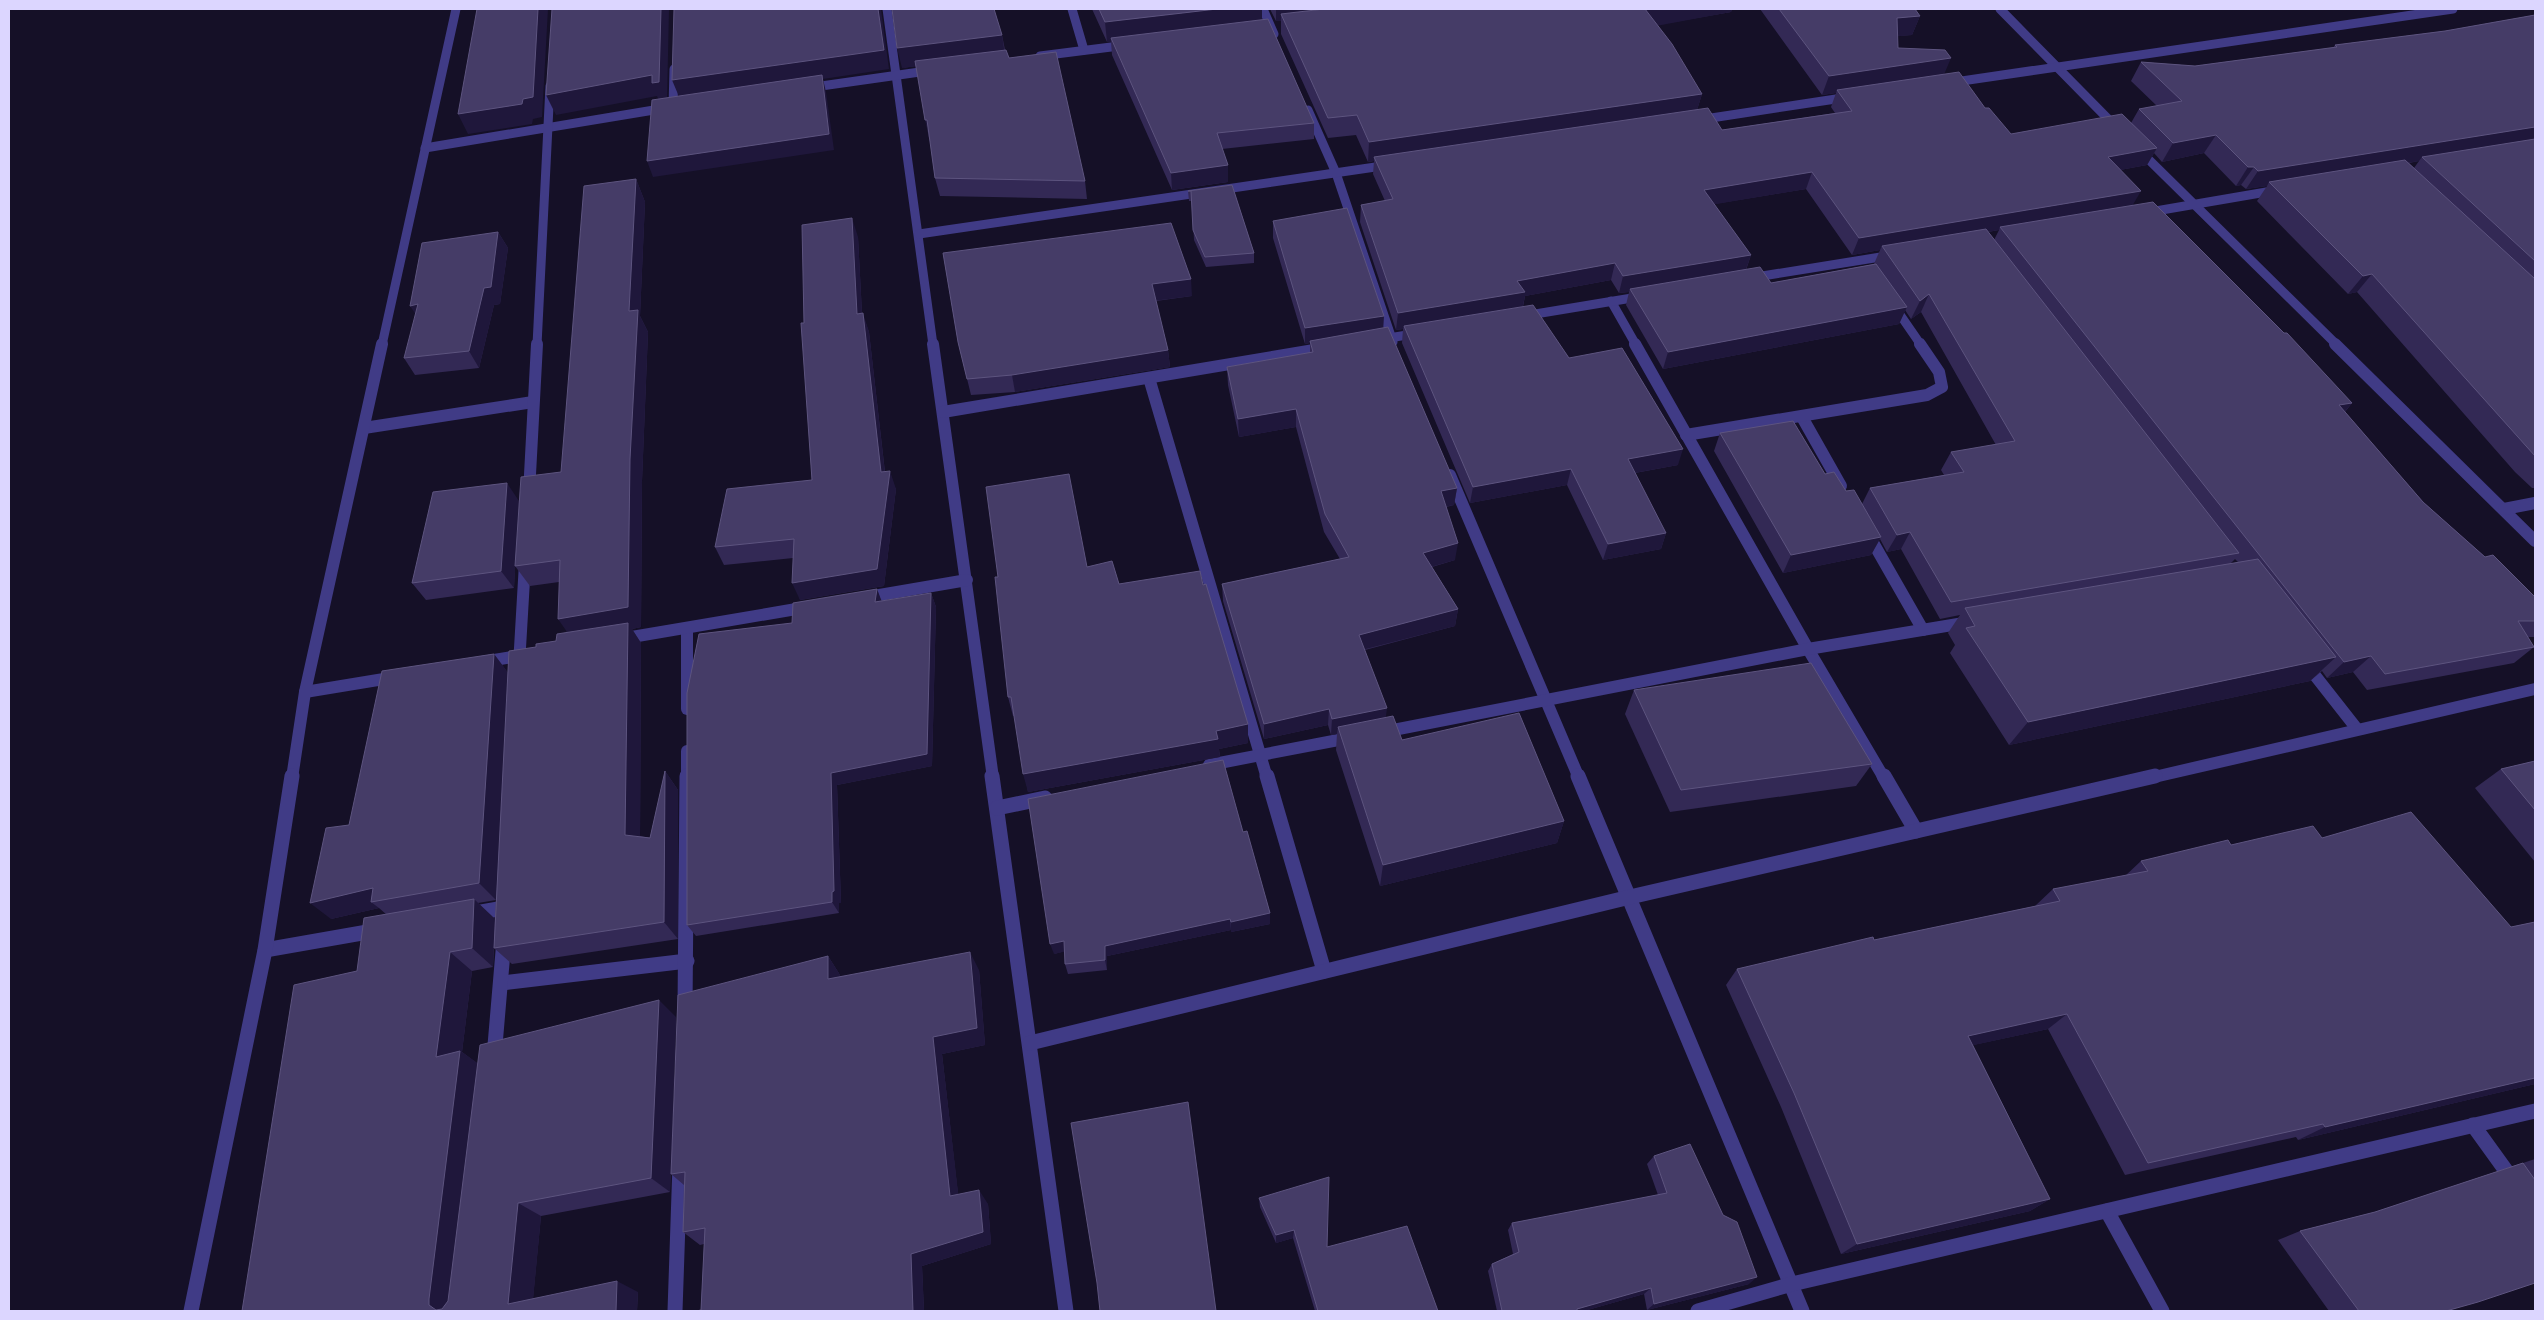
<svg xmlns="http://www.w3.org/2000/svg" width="2544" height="1320" font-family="'Varela Round',sans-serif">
	<rect width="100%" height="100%" fill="#151027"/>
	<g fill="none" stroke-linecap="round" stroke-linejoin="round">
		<g stroke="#403b86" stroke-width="9">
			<polyline points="887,9 933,345"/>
			<polyline points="1072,9 1084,50"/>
			<polyline points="1263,9 1274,34"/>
			<polyline points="2000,9 2117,128"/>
			<polyline points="1040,56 1127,45"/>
			<polyline points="1948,83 2453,9"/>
			<polyline points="807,88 934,70"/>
			<polyline points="673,107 674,69"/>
			<polyline points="1308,110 1336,173 1393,342"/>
			<polyline points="1698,120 1849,97"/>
			<polyline points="425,148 666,108"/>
			<polyline points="2139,150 2337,345"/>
			<polyline points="2144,213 2278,190"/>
			<polyline points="919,234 1389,165"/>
			<polyline points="1750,278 1893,255"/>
			<polyline points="1611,301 1636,345"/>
			<polyline points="1892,303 1921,345"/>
			<polyline points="1523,316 1644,296"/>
			<polyline points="1377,340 1419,333"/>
			<polyline points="382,345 456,9"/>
			<polyline points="537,345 550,86"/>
		</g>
		<g stroke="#403b86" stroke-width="12">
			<polyline points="933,344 993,778"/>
			<polyline points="1635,344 1808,649 1884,778"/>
			<polyline points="2335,344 2535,541"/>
			<polyline points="1149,378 1267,778"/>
			<polyline points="943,412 1326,348"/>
			<polyline points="1802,417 1841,486"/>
			<polyline points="364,428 533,402"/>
			<polyline points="1686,435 1927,395 1942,387 1939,372 1920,344"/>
			<polyline points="1450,475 1579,778"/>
			<polyline points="529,493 537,344"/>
			<polyline points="2504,509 2535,503"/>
			<polyline points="1867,532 1923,630"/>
			<polyline points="862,598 967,580"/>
			<polyline points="687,628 687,709"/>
			<polyline points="620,639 808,607"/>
			<polyline points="482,662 524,655"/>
			<polyline points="2306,664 2357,729"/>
			<polyline points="519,665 525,563"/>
			<polyline points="305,692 396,677"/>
			<polyline points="1383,732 1808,649 1970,622"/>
			<polyline points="1209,765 1354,737"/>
			<polyline points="292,778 305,692 382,344"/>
			<polyline points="687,778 687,751"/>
			<polyline points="2150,778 2535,689"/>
		</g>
		<g stroke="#403b86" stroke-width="15">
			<polyline points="992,776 1066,1311"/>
			<polyline points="1267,776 1324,971"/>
			<polyline points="1578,776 1802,1311"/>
			<polyline points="1884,776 1916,831"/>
			<polyline points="997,808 1045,798"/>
			<polyline points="470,914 504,908"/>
			<polyline points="265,950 379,930"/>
			<polyline points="502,983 687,961"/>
			<polyline points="685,1009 687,776"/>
			<polyline points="1030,1043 1630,897 2155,776"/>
			<polyline points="494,1057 504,940"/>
			<polyline points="2473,1125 2535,1211"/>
			<polyline points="2107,1211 2162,1311"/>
			<polyline points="191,1311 265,950 292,776"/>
			<polyline points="675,1311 680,1164"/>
			<polyline points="1698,1311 1792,1284 2535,1111"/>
		</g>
	</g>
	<g fill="#332955" fill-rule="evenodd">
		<polygon points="1092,9 1262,9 1262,19 1314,123 1314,139 1222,149 1228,165 1228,182 1172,190 1112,55 1111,42 1107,42"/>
		<path d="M1270,9H1732L1731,12L1657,25L1702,94L1697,110L1722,130L1835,113L1831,107L1836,93L1822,95L1760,9H1915L1920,16L1912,35L1897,36L1898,48L1944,74L1985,108L2011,134L2131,123L2139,109L2157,106L2131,81L2141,62L2195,66L2333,48L2335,45L2445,31L2535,15V488H2532L2515,472L2357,292L2348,294L2257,201L2267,186L2246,189L2241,185L2236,186L2204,153L2162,162L2154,153L2147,165L2120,170L2133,205L2352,403L2345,412L2423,502L2485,557L2535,597V637H2528L2534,647L2514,663L2367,690L2353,672L2327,678L2322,671L2310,681L2009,745L1950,653L1955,645L1948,633L1960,615L1940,619L1901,549L1887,552L1880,539L1871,555L1783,573L1714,451L1720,433L1825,474L1862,504L1870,488L1944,475L1941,470L1951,452L1996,445L1921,312L1911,319L1905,310L1899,324L1663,369L1626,305L1629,292L1619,293L1611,280L1525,296L1523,307L1569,358L1678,465L1635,473L1666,533L1661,549L1603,560L1567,485L1470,503L1402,343L1403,329L1396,330L1360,222L1361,205L1385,201L1373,174L1374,161L1368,162L1356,135L1328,138L1281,34V21H1276ZM2419,161L2414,168L2409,163ZM1806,189L1852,255L1880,250L1874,264L1771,283L1746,270L1751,255L1714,204ZM1999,230L1994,240L1988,232ZM2235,559L2238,562L2230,564Z"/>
		<polygon points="1002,35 1005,50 1009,58 1085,181 1087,199 940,196 935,178 930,138 929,138 916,66 902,68"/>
		<path d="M636,179L645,202L640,316L648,332L642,481L641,627L632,629L641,643L640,836L650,838L665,771L678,790V939L512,964L494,948L493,967L472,971L462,1052L478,1064L676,1017L670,1192L541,1216L533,1298L638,1292L637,1311H242L357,971L387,915L379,908L331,919L349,825L494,654L508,673L536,647L556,641L567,633L559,582L530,586L515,566L514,588L426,600L412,583L519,501L516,547L561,472ZM496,900L495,919L478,903Z"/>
		<polygon points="1232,185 1254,253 1254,263 1206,267 1194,240 1192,201 1189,201 1188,191"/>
		<polygon points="1273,221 1383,328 1457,488 1454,505 1446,507 1455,560 1432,567 1458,609 1455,626 1365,650 1386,717 1402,740 1564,821 1557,843 1380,886 1336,750 1337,734 1331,735 1328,725 1264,739 1223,601 1222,584 1340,559 1324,532 1296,427 1239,437 1228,385 1227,367 1310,353 1310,343 1305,344 1273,238"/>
		<polygon points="498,232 508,248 500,304 494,305 479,368 415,375 404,358"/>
		<polygon points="858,237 862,313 869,332 885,472 896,489 884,586 800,600 793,558 724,565 715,547 812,480 804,323"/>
		<polygon points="943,253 1192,296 1156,301 1168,350 1170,367 1015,392 971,395 958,342"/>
		<polygon points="1087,567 1119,584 1203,585 1248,724 1248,743 1219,749 1220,757 1028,792 1014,716 1013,716 1008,697 998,577"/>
		<polygon points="877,589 881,601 931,593 936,607 932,766 837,785 841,903 839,903 839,913 696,936 687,925 792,623"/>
		<polygon points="1634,690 1872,764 1856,786 1670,812 1625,714"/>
		<polygon points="2535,761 2535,862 2475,788 2501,769"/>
		<polygon points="1243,832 1270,924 1231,932 1231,930 1107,956 1107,970 1068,974 1065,964 1065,951 1054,954"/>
		<polygon points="2322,838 2511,927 2535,922 2535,1084 2298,1140 2296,1137 2125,1175 2048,1029 1973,1045 2050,1199 2030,1211 1841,1254 1781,1107 1726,985 1737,969 2035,906 2053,889 2125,876 2141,861 2231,845"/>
		<polygon points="828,956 840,975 840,976 979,970 985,1045 942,1054 958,1194 988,1204 991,1244 922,1266 924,1311 696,1311 701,1310 704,1244 700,1245 683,1232 684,1185 671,1174"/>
		<polygon points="1654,1156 1749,1284 1647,1310 1644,1294 1584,1311 1497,1311 1488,1271 1492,1264 1513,1254 1508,1230 1512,1223 1658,1195 1647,1164"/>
		<polygon points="2535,1159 2535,1283 2446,1311 2329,1311 2278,1240 2300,1231 2375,1212"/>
		<polygon points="1259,1198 1327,1247 1438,1311 1315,1311 1293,1238 1276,1243 1260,1207"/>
	</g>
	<g fill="#1f173b">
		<polygon points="538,9 548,9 542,117 533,119 532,124 468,134 458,114"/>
		<polygon points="661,9 669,9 667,101 660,103 657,96 556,115 546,95"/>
		<polygon points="878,9 881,9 889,69 823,79 826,92 834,150 653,177 647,161 680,99 672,80"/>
		<polygon points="1217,9 1262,9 1262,23 1111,38 1111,42 1107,42 1105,22"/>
		<polygon points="1276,9 1382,9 1281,14 1281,21 1276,21"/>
		<polygon points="1645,9 1732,9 1731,12 1640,29"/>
		<polygon points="1920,16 1912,35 1889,37 1897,18"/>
		<polygon points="1002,35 1005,55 902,68 897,48"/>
		<polygon points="1951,58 1943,77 1837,90 1836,93 1822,95 1829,76"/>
		<polygon points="1702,94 1696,113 1374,157 1374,161 1368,162 1369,142"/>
		<polygon points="925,120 927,120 931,138 929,138"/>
		<polygon points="2535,127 2535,142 2422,157 2419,161 2272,185 2269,182 2267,186 2246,189 2258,171"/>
		<polygon points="2216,135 2204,153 2162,162 2173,143"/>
		<polygon points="2157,148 2147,165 2098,174 2108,157"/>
		<polygon points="1228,165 1228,182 1172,190 1171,173"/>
		<polygon points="2248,167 2254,167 2241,185 2236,186"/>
		<polygon points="1812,172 1806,189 1699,207 1704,190"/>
		<polygon points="636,179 645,202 640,316 648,332 642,481 641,627 632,629 641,643 640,853 625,835 572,639 558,619 629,311"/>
		<polygon points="2141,191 2131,208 2000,227 1999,230 1884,249 1882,246 1880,250 1852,255 1859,238"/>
		<polygon points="852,218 858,237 863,333 857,314"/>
		<polygon points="498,232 508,248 500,304 494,305 479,368 469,351"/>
		<polygon points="1751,255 1745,272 1630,289 1629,292 1619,293 1623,276"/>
		<polygon points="1615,263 1611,280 1525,296 1522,309 1404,326 1403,329 1396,330 1398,313 1517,281"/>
		<polygon points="2372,274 2357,292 2348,294 2363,276"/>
		<polygon points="1191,279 1192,296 1153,301 1152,284"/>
		<polygon points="1929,294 1921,312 1911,319 1920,301"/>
		<polygon points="418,304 421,322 410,306"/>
		<polygon points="1907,307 1899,324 1663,369 1668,352"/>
		<polygon points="863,313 869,332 887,491 881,472"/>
		<polygon points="1384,316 1383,332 1310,341 1310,343 1305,344 1305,328"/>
		<polygon points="1168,350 1170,367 1015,392 1012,375"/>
		<polygon points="2352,403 2337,421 2339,405"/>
		<polygon points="1296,409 1296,427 1239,437 1238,419"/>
		<polygon points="1683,449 1678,465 1623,475 1628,459"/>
		<polygon points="1571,469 1567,485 1470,503 1473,487"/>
		<polygon points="890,471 896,489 884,586 800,600 792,583"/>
		<polygon points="507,483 519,501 514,588 501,571"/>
		<polygon points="1457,488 1454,505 1438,508 1441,491"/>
		<polygon points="1910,532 1901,549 1887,552 1897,535"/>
		<polygon points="1666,533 1661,549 1603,560 1608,544"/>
		<polygon points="1881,537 1871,555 1783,573 1791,555"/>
		<polygon points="1458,543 1455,560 1420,570 1423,553"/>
		<polygon points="877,589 882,602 875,602"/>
		<polygon points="931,593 936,607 932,766 837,785 841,903 839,903 839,913 832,902 831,773"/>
		<polygon points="1458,609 1455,626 1358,651 1359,635"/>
		<polygon points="494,654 509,674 496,900 479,883"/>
		<polygon points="2371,656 2353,672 2327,678 2344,662"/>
		<polygon points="2336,657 2310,681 2009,745 2028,722"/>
		<polygon points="1387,708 1385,724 1338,727 1337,734 1331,735 1332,719"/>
		<polygon points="1329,709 1328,725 1264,739 1264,724"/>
		<polygon points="1248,724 1248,743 1219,749 1220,757 1028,792 1023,774"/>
		<polygon points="665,771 678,790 678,939 664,922"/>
		<polygon points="1564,821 1557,843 1380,886 1383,865"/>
		<polygon points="373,888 371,902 379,908 331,919 310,903"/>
		<polygon points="474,899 495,919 493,967 472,948"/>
		<polygon points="1270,913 1270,924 1231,932 1231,922"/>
		<polygon points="1230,919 1231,930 1107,956 1107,970 1105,960 1105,946"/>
		<polygon points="1064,941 1067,951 1054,954 1050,944"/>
		<polygon points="450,952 472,971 462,1052 483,1067 455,1310 436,1310 429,1305 429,1299 436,1057"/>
		<polygon points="970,952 979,970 985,1045 942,1054 960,1209 950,1196 933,1037"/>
		<polygon points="828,956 840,975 840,997 828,979"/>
		<polygon points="659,1000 676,1017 670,1192 651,1178"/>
		<polygon points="2067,1014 2048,1029 1951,1050 1968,1036"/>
		<polygon points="2535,1078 2535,1084 2298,1140 2325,1127"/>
		<polygon points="979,1190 988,1204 991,1244 922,1266 924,1311 913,1311 911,1254"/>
		<polygon points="2050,1199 2030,1211 1841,1254 1857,1244"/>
		<polygon points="518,1203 541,1216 532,1311 508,1304"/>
		<polygon points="1294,1230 1293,1238 1276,1243 1276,1235"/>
		<polygon points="1757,1277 1749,1284 1647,1310 1654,1304"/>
		<polygon points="617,1281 638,1292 637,1311 616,1311"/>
		<polygon points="1651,1288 1644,1294 1584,1311 1575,1311 1577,1309"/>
	</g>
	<g fill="#453c67" stroke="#5d547f">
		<polygon points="477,9 538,9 533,97 523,99 522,104 458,114"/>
		<polygon points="552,9 661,9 659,82 652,83 652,75 546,95"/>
		<polygon points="674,9 878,9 884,50 672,80"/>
		<polygon points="892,9 994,9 1002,35 897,48"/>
		<polygon points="1099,9 1217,9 1105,22"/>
		<polygon points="1324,9 1645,9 1672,44 1702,94 1369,142 1357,115 1328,118 1281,14"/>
		<polygon points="1779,9 1915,9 1920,16 1897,18 1898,48 1945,50 1951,58 1829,76"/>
		<polygon points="2535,15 2535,127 2258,171 2254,167 2248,167 2216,135 2173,143 2139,109 2182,101 2141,62 2195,66 2337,47 2335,45 2445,31"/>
		<polygon points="1268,19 1314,123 1217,133 1228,165 1171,173 1111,38"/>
		<polygon points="1006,50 1009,58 1056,52 1085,181 935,178 927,120 925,120 915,61"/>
		<polygon points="1959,72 1985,108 1989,108 2011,134 2122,114 2157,148 2108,157 2141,191 1859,238 1812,172 1704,190 1751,255 1623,276 1615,263 1517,281 1525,292 1398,313 1361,205 1393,199 1374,157 1708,108 1722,130 1852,111 1837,90"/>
		<polygon points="822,75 829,134 647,161 652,100"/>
		<polygon points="2535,139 2535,261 2422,157"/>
		<polygon points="2405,160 2535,279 2535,456 2372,274 2363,276 2269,182"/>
		<polygon points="636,179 629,311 638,310 630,459 628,607 558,619 560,560 515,566 521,477 561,472 584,186"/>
		<polygon points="1232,185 1254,253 1205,257 1193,230 1191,191 1188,191"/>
		<polygon points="2153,202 2284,333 2287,333 2352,403 2339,405 2423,502 2485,557 2493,555 2535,597 2535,621 2518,621 2534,647 2385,674 2371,656 2344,662 2000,227"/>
		<polygon points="1347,208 1384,316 1305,328 1273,221"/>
		<polygon points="852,218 857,314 863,313 881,472 890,471 877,569 792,583 794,539 715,547 727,489 812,480 801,323 804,323 802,225"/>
		<polygon points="1171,223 1191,279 1152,284 1168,350 1012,375 967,379 958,342 943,253"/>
		<polygon points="1986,229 2239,553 1951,602 1910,532 1897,535 1870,488 1964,472 1951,452 2015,441 1929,294 1920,301 1882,246"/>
		<polygon points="498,232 491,287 484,288 469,351 404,358 418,304 410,306 422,243"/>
		<polygon points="1876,264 1907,307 1668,352 1630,289 1760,267 1771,283"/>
		<polygon points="1533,305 1569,358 1622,348 1683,449 1628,459 1666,533 1608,544 1571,469 1473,487 1404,326"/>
		<polygon points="1388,327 1457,488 1441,491 1458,543 1423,553 1458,609 1359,635 1387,708 1332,719 1329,709 1264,724 1222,584 1349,557 1325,514 1296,409 1238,419 1227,367 1313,352 1310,341"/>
		<polygon points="1793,421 1825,474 1834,472 1846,491 1854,490 1881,537 1791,555 1720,433"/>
		<polygon points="1069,474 1087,567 1112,561 1119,584 1200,571 1203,585 1206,584 1248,724 1216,731 1218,739 1023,774 1011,697 1008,697 995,577 998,577 986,487"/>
		<polygon points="507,483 501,571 412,583 433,492"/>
		<polygon points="2258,559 2336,657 2028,722 1966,628 1975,626 1965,608"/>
		<polygon points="877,589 875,602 931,593 927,754 831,773 834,891 832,892 832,902 687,925 687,693 699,634 792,623 793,603"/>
		<polygon points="628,623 625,835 650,838 665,771 664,922 494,948 509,651 536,647 536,644 556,641 557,634"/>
		<polygon points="494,654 479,883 371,902 373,888 310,903 326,828 349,825 382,671"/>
		<polygon points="1811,663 1872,764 1681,790 1634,690"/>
		<polygon points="1519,713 1564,821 1383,865 1338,727 1393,716 1402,740"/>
		<polygon points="1223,760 1243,832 1247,831 1270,913 1231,922 1230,919 1105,946 1105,960 1065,964 1064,941 1050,944 1028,799"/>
		<polygon points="2535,761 2535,810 2501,769"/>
		<polygon points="2411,812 2511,927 2535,922 2535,1078 2325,1127 2323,1124 2148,1163 2067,1014 1968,1036 2050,1199 1857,1244 1794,1093 1737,969 1873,937 1874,940 2060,901 2053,889 2148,871 2141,861 2228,840 2231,845 2313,826 2322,838"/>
		<polygon points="474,899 472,948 450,952 436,1057 460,1051 429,1299 429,1305 436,1310 442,1309 448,1301 480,1045 659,1000 651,1178 518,1203 508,1304 617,1281 616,1311 242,1311 294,985 357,971 364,918"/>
		<polygon points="970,952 977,1028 933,1037 950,1196 979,1190 983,1232 911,1254 913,1311 696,1311 701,1310 705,1228 683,1232 685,1172 671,1174 678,995 828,956 828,979"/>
		<polygon points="1188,1102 1216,1311 1100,1311 1097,1283 1071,1123"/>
		<polygon points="1690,1144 1723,1215 1737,1222 1757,1277 1654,1304 1651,1288 1577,1309 1577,1311 1502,1311 1492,1264 1519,1252 1512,1223 1667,1193 1654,1156"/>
		<polygon points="2523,1163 2535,1180 2535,1283 2478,1302 2446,1311 2359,1311 2300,1231 2375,1212"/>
		<polygon points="1329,1177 1327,1247 1407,1226 1438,1311 1318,1311 1294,1230 1276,1235 1259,1198"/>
	</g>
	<rect width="2544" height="1320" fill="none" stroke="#dcd6ff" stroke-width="20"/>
</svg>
